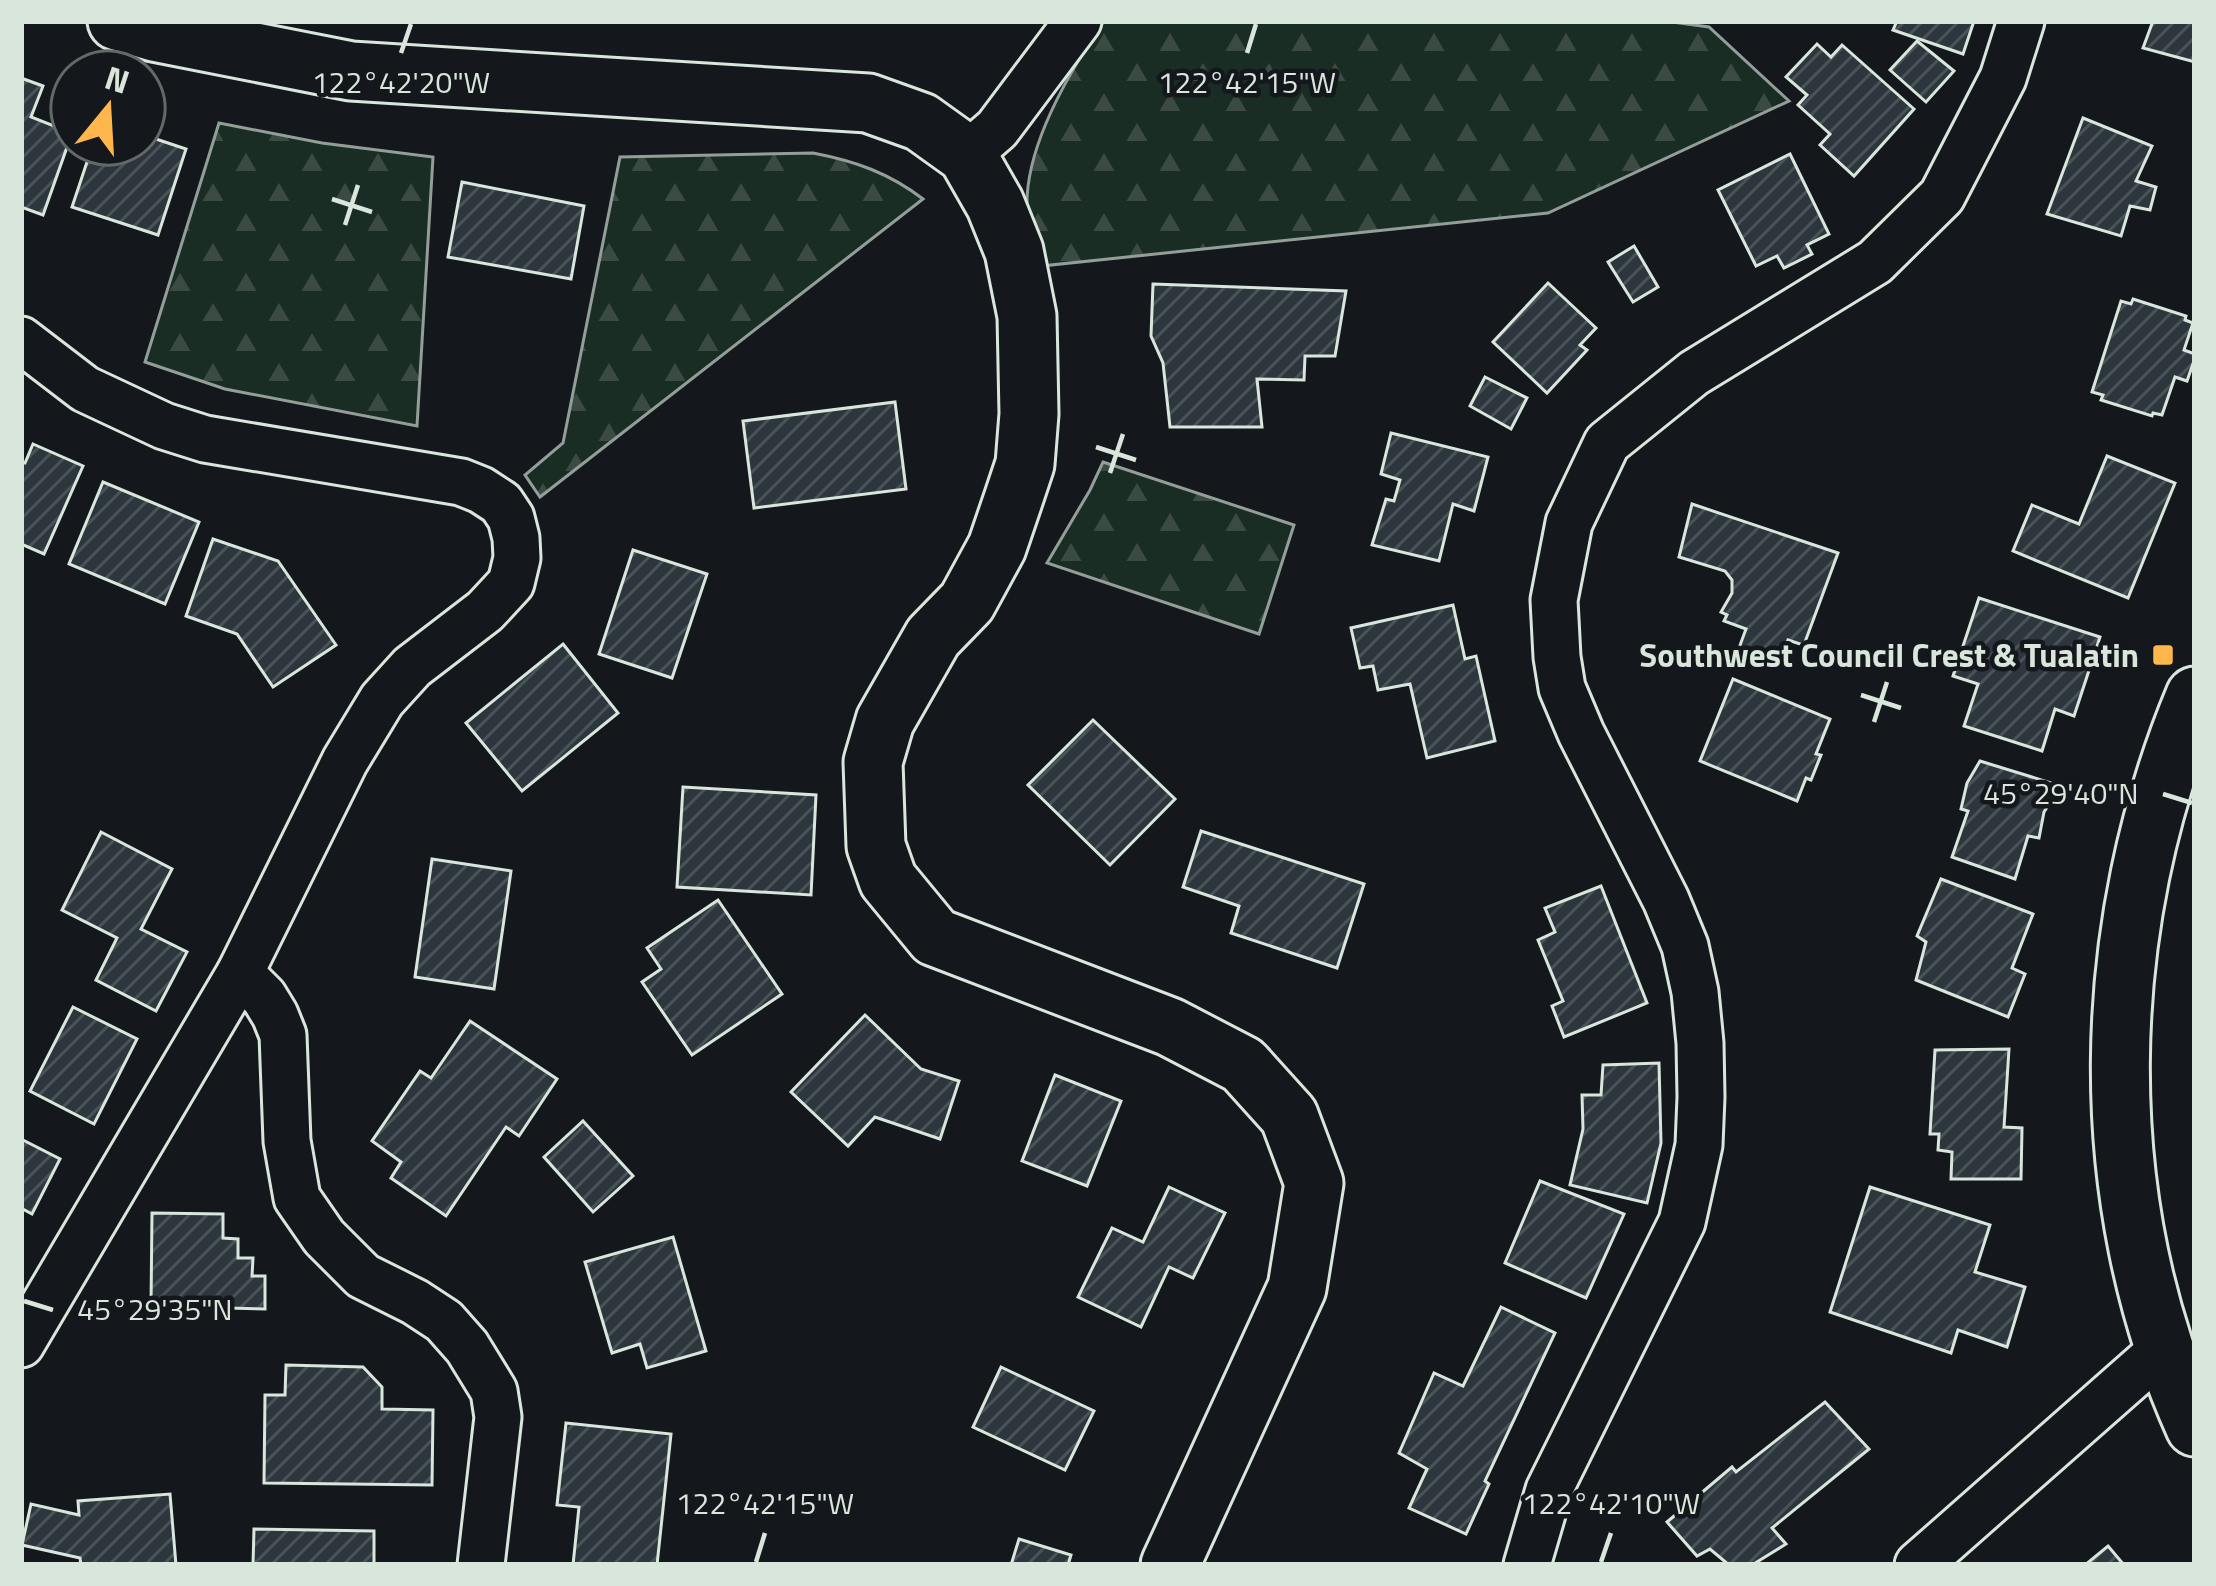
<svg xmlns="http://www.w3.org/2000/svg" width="2216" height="1586" font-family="'Titillium Web',sans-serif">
	<defs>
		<pattern id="forest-firs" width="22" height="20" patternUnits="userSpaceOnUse" patternTransform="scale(3)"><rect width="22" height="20" fill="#1a2d24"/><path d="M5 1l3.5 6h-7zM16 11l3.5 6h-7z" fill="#3b4b43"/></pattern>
		<pattern id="building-hatch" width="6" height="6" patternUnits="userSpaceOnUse" patternTransform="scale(3)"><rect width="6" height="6" fill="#2c363c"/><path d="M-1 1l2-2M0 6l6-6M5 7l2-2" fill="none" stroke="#4a5358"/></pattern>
	</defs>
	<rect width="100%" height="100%" fill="#14181c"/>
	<g fill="url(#forest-firs)" stroke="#939e99" stroke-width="3">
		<path d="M1104,21H1665L1709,27L1789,101L1548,213L1041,266C1037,251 1030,235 1028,220C1019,155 1069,72 1104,21Z"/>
		<polygon points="219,123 322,143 433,157 417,426 225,389 145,362"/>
		<path d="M813,153C855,161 889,173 923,199L540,497L525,475L563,443L620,157Z"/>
		<polygon points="1103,462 1294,525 1259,634 1047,563 1090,490"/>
	</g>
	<g fill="url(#building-hatch)" stroke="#d8e6dc" stroke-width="3">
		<polygon points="1897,21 1974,21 1963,54 1893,30"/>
		<polygon points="2153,21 2195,21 2195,62 2143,48"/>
		<polygon points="1917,41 1954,71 1926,102 1890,70"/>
		<polygon points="1817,44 1831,57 1842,45 1914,109 1854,176 1820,145 1830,134 1798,105 1807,95 1786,77"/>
		<polygon points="21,78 43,86 31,117 72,133 43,215 21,207"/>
		<polygon points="2083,118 2152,146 2136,181 2156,187 2150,210 2130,206 2121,236 2047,214"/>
		<polygon points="144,135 186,149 158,235 72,207 93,144 144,144"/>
		<polygon points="1790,154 1829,234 1807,245 1812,254 1784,268 1777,256 1756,266 1718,190"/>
		<polygon points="462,182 584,206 571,279 448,257"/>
		<polygon points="1634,246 1658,287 1633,302 1608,262"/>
		<polygon points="1548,283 1596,328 1580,345 1587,350 1547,393 1493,342"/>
		<polygon points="1153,284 1346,291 1335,356 1305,356 1304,380 1257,379 1262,427 1170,427 1163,363 1151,336"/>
		<polygon points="2133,299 2186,316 2185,320 2193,323 2184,350 2195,354 2195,358 2187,381 2175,377 2162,415 2153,413 2152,416 2101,400 2103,395 2092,392 2121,301 2131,304"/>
		<polygon points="1485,377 1527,398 1511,429 1470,406"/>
		<polygon points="895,402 906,489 754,508 743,421"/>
		<polygon points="1391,433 1488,457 1474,511 1453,504 1439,561 1372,545 1386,499 1394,501 1400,480 1381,474"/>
		<polygon points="33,444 83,466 44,554 21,544 21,462 25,463"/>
		<polygon points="2107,456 2175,483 2128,598 2013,551 2032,505 2079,524"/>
		<polygon points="103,482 199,522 165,604 69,564"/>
		<polygon points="1692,504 1838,553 1805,642 1803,645 1788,640 1780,663 1739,648 1746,629 1724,621 1727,615 1721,612 1732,593 1732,580 1725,571 1679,557"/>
		<polygon points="213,539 278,561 336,645 273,687 237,634 186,616"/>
		<polygon points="633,550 707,574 672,678 599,654"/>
		<polygon points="1979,598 2100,637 2074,716 2055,709 2042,751 1964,726 1978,684 1953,676"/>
		<polygon points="1453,605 1465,659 1476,656 1495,741 1427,758 1410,684 1378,690 1373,666 1360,668 1351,628"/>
		<polygon points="563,644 618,713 522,791 466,723"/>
		<polygon points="1733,679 1830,719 1816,754 1821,755 1811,780 1806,778 1797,801 1700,761"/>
		<polygon points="1093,720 1175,799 1110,865 1028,785"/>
		<polygon points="1980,761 2061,786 2044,812 2039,838 2028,836 2015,879 1952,857 1968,811 1961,809 1967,783"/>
		<polygon points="683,787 816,795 811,895 677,887"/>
		<polygon points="1201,831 1364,884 1337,968 1231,933 1239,906 1183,887"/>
		<polygon points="101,832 172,869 141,929 187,952 156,1011 96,980 117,938 62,910"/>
		<polygon points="432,859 511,871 494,989 415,977"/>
		<polygon points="1941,879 2033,914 2012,968 2025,974 2008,1017 1916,980 1926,942 1917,936"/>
		<polygon points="1601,886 1647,1003 1564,1037 1552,1006 1563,1001 1538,940 1555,932 1545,908"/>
		<polygon points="718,900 782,994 692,1055 642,982 661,969 647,948"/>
		<polygon points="73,1007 137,1039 94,1124 30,1091"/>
		<polygon points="865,1015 921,1069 959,1081 940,1139 875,1117 848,1146 791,1092"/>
		<polygon points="470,1021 557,1079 519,1136 506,1127 446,1216 391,1178 401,1162 372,1141 420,1071 431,1078"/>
		<polygon points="2009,1049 2004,1127 2022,1128 2021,1179 1951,1179 1952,1152 1938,1150 1939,1134 1930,1134 1935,1050"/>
		<polygon points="1659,1063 1661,1143 1647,1203 1570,1185 1583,1129 1582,1095 1601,1095 1603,1065"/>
		<polygon points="1055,1075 1121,1101 1087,1186 1022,1161"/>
		<polygon points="583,1121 633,1176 593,1212 544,1157"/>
		<polygon points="21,1139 60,1159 32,1214 21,1208"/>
		<polygon points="1540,1181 1624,1214 1586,1298 1505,1263"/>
		<polygon points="1169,1187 1225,1213 1193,1278 1169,1267 1141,1327 1078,1297 1112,1228 1143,1242"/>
		<polygon points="1870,1187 1990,1225 1975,1272 2025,1287 2007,1347 1958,1330 1951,1353 1830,1312"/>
		<polygon points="152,1213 223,1214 223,1238 238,1239 238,1258 253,1258 252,1276 265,1276 265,1309 151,1306"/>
		<polygon points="673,1237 706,1351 647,1368 640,1344 612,1353 585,1262"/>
		<polygon points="1501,1307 1555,1333 1485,1481 1489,1484 1466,1534 1409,1508 1427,1469 1399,1453 1434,1373 1463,1386"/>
		<polygon points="286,1365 363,1367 382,1387 382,1409 433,1410 432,1485 264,1483 265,1395 285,1395"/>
		<polygon points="1001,1367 1094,1411 1065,1470 973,1427"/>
		<polygon points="1825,1402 1869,1449 1772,1528 1786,1544 1752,1565 1729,1565 1710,1549 1697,1556 1667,1522 1732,1467 1736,1472"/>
		<polygon points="566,1423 671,1434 657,1565 573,1565 579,1507 557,1505"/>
		<polygon points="170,1494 176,1565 81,1565 80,1558 22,1545 31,1504 79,1515 78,1501"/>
		<polygon points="254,1529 374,1531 374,1564 253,1565"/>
		<polygon points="1019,1539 1071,1555 1068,1565 1011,1565"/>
		<polygon points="2108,1546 2124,1565 2085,1565"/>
	</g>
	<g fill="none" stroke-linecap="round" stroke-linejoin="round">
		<defs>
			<g id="minor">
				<polyline points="967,155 997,129 1078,21"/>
				<polyline points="21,340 85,389 164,426 205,439 461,482 481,490 501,503 511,518 516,538 517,558 511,583 485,611 412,667 382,700 345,761 240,973 21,1344"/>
				<polyline points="240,973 264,997 275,1015 283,1035 287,1141 297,1198 324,1237 363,1276 415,1302 444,1321 467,1347 494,1391 498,1417 481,1565"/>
				<polyline points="1527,1565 1549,1490 1682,1222 1699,1145 1701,1097 1700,1043 1695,992 1685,946 1666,900 1581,733 1562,688 1557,657 1554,600 1569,523 1607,443 1694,373 1875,262 1942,196 2003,78 2021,21"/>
				<polyline points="1918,1565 2163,1349"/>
			</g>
			<g id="tertiary">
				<polyline points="117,21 154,32 351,71 868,103 921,122 967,155 995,204 1014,251 1027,316 1029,414 1025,464 1013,500 997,547 967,602 933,637 885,721 873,762 876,846 888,880 935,937 1170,1027 1243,1065 1289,1116 1314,1183 1297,1288 1170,1565"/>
				<path d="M2195,696C2099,926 2092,1198 2195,1427"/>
			</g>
		</defs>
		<use href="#minor" stroke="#d8e6dc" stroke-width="51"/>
		<use href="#tertiary" stroke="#d8e6dc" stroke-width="63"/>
		<use href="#minor" stroke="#14181c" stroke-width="45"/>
		<use href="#tertiary" stroke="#14181c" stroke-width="57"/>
	</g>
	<path fill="none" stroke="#d8e6dc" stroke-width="4.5" d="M401,53L411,24M1247,53L1256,24M332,199L372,212M345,225L358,185M1096,447L1136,460M1110,473L1123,434M1861,695L1901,708M1874,722L1887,682M2163,794L2192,803M24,1301L53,1310M756,1562L765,1533M1601,1562L1611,1533"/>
	<rect fill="#ffb74d" stroke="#14181c" stroke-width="4.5" x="2151" y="643" width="24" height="24" rx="6"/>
	<g text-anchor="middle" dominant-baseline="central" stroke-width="9" stroke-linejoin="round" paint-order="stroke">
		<g font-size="33" font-weight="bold" fill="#d8e6dc" stroke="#14181c" text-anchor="end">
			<text x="2139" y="655">Southwest Council Crest &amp; Tualatin</text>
		</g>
	</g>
	<g font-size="30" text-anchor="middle" fill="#d8e6dc" stroke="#14181c" stroke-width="9" stroke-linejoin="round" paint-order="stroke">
		<text x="401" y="93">122°42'20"W</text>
		<text x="1247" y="93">122°42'15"W</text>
		<text x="2061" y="804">45°29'40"N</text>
		<text x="155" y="1320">45°29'35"N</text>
		<text x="765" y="1514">122°42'15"W</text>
		<text x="1611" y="1514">122°42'10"W</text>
	</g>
	<rect width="2216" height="1586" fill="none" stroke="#d8e6dc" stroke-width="48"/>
	<g transform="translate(108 108) rotate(18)"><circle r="57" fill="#14181c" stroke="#626a69" stroke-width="3"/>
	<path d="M0-9L21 45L0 30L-21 45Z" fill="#ffb74d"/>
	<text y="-18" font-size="33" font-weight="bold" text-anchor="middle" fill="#d8e6dc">N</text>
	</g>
</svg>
